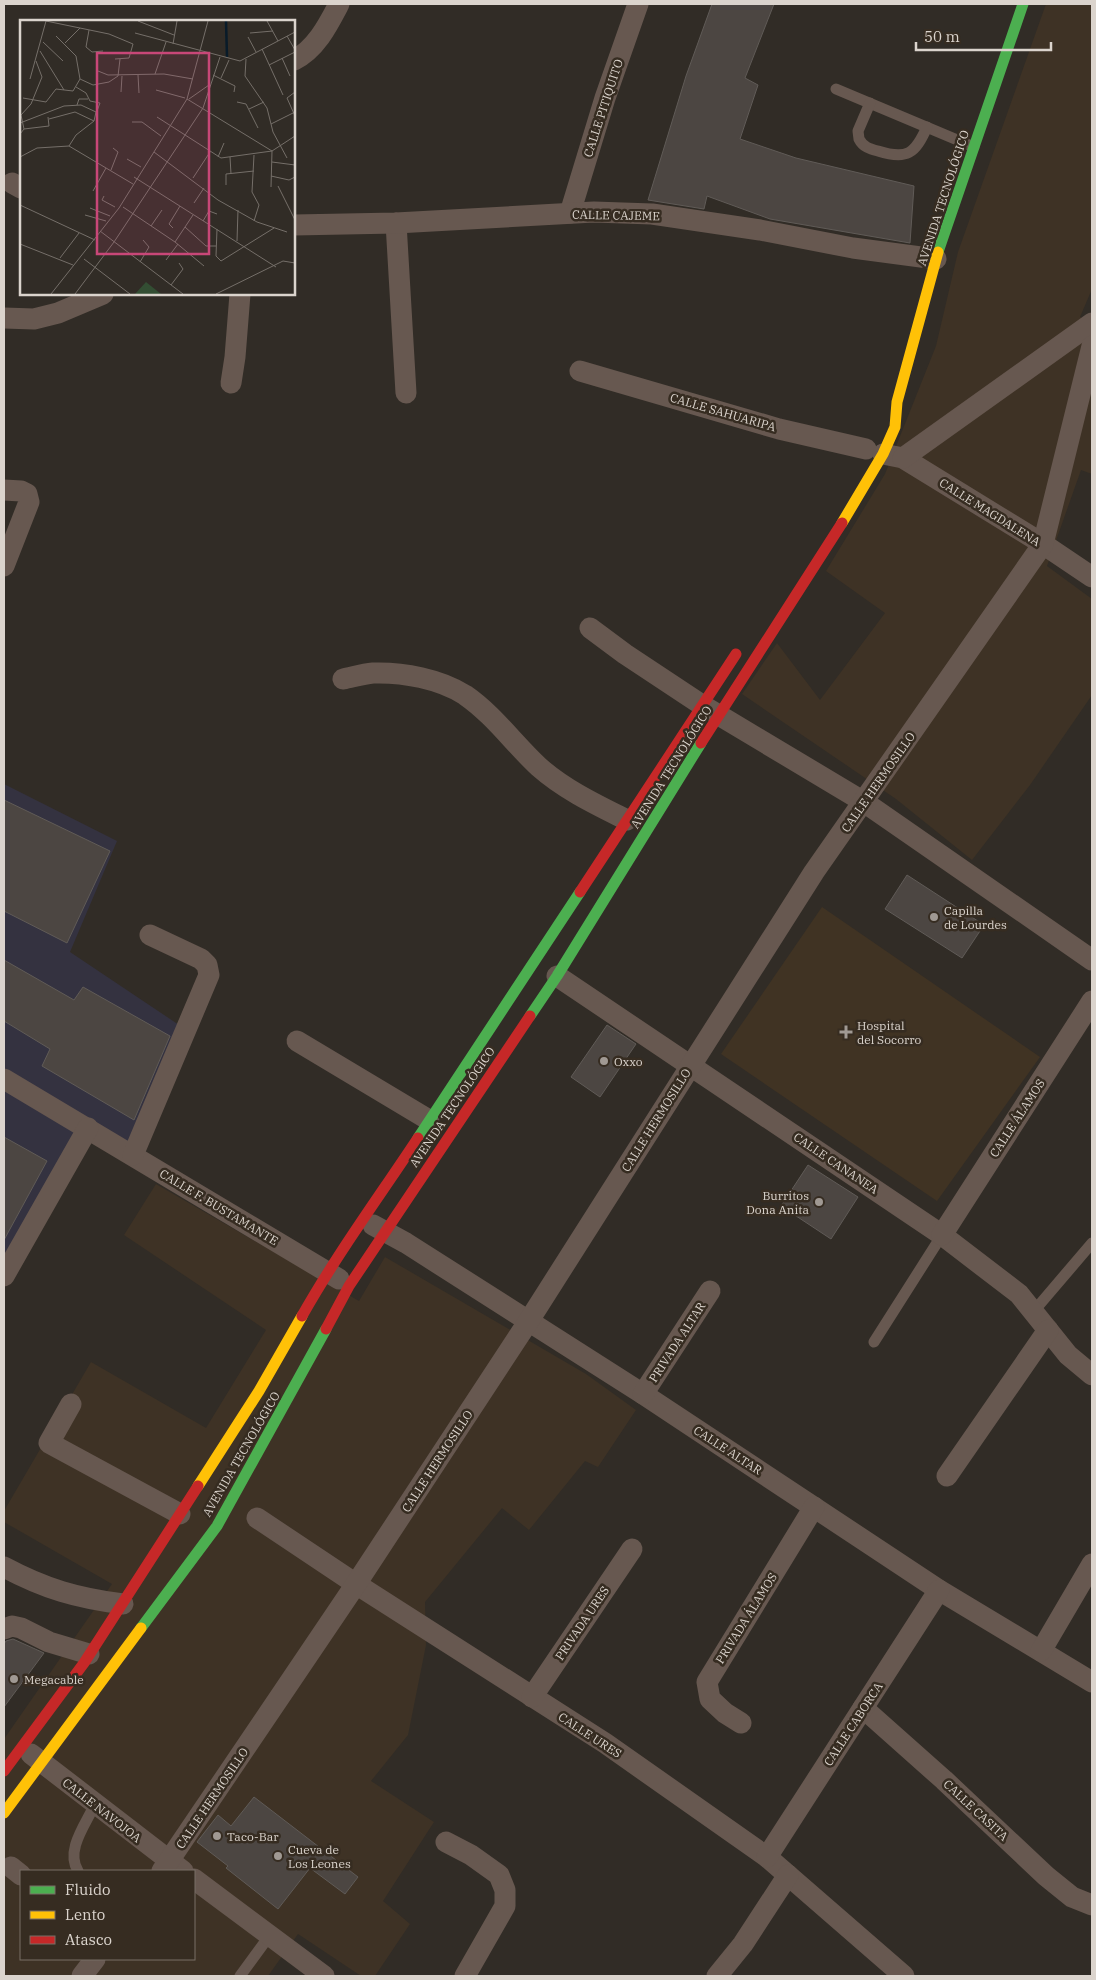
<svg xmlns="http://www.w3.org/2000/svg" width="1096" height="1980" font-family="'IBM Plex Serif',serif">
	<rect width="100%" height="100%" fill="#312c26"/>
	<g fill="#3e3225" fill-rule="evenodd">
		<polygon points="1046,4 1092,4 1092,289 1080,317 1092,322 1092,474 1081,470 1047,566 1092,599 1092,695 1030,785 972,860 896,799 742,694 777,643 820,700 885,613 826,571 885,474 936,346 958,252"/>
		<path d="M156,1184L359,1301L385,1257L586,1374L636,1410L598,1467L585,1461L529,1530L502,1508L425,1602L426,1645L408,1735L371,1781L434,1822L383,1901L410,1924L375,1976H361L298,1934L268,1976H4V1739L112,1584L4,1522V1511L91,1362L206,1428L266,1330L124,1235ZM21,1871H194V1959H21Z"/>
	</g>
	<polygon fill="#343240" points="4,784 117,841 70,952 182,1027 134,1146 87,1127 4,1272"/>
	<polygon fill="#403323" points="822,907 1040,1057 937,1201 721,1054"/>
	<g fill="#4c4642" stroke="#605b57">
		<polygon points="712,4 774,4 745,78 758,85 740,139 796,158 914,186 910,243 770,219 707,196 704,209 648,200 686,76"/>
		<polygon points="4,800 110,851 67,943 4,911"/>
		<polygon points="907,875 984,925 962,958 885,909"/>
		<polygon points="4,960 74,1000 83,987 170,1036 134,1120 42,1066 50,1049 4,1021"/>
		<polygon points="607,1025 636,1044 600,1097 571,1077"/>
		<polygon points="4,1137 47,1161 4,1240"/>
		<polygon points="808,1165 858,1197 831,1239 781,1206"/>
		<polygon points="13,1639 44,1653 4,1707 4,1644 6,1641"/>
		<polygon points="254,1797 358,1877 345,1894 310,1868 278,1909 226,1868 228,1866 197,1842 218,1815 231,1826"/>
	</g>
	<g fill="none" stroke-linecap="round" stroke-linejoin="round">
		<g stroke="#675850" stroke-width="11">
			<polyline points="836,89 974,147"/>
			<path d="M870,103L858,131L859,139C863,147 870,149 878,151C907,160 915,154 927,127"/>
			<polyline points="1034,1311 1092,1243"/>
			<polyline points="874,1342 942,1235"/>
			<path d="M78,1871C65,1850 86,1824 95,1804"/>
			<polyline points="240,1976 270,1935"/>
		</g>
		<g stroke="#675850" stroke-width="21">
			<path d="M294,60C316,49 328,25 339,4"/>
			<polyline points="12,183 21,188"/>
			<polyline points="570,213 605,98 638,4"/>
			<polyline points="396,223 406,393"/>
			<polyline points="294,225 396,223 594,212 652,214 760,230 853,248 936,259"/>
			<polyline points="4,318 34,319 58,313 103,294"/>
			<polyline points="580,371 779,429 866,449"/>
			<polyline points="231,383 235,357 240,294"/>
			<polyline points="883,454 903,458 1043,544 1092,577"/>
			<polyline points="903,458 1092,323"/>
			<polyline points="4,490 21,491 27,494 29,502 4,566"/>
			<polyline points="590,628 625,654 702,705 864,802 1092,960"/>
			<path d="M343,679C353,677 363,674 373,673C403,672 440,679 465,695C494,715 514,744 539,767C565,790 597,805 627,820"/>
			<polyline points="557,976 942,1235 1019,1294 1068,1355 1092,1375"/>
			<polyline points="297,1041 429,1120"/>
			<polyline points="4,1079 339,1279"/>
			<polyline points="133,1155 209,975 207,965 201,959 150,935"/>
			<polyline points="373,1225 406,1243 643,1394 939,1590 1092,1682"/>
			<polyline points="942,1235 1092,1001"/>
			<polyline points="4,1276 88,1128"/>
			<polyline points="643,1394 710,1291"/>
			<polyline points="71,1404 49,1443 180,1514"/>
			<polyline points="947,1476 1048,1330"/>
			<polyline points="257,1518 356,1584 605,1743 767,1857 904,1976"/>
			<path d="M4,1567C45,1589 77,1598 123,1604"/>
			<polyline points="4,1629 12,1626 21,1628 49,1642 89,1654"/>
			<polyline points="1041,1651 1092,1564"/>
			<polyline points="532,1697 632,1549"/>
			<polyline points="863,1708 944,1780 1046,1876 1072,1897 1092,1905"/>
			<polyline points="741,1723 725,1713 710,1699 707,1682 814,1507"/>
			<polyline points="31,1754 183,1871"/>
			<polyline points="446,1842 471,1855 499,1875 505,1890 505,1906 465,1976"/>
			<polyline points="767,1857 939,1590"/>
			<polyline points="11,1867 21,1875"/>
			<polyline points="162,1871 356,1584 528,1322 814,872 1043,544 1092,346"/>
			<polyline points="194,1879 324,1976"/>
			<polyline points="82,1976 95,1959"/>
			<polyline points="717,1976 743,1944 788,1875"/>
		</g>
		<g stroke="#4caf50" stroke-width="11">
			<polyline points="938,252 1023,4"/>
			<polyline points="530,1016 557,976 701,743"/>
			<polyline points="418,1138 580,892"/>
			<polyline points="141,1628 217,1526 326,1329"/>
		</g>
		<g stroke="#ffc107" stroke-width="11">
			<polyline points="842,523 883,454 895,427 897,402 938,252"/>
			<polyline points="198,1486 259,1391 302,1316"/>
			<polyline points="4,1813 141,1628"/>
		</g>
		<g stroke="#c62828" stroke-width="11">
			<polyline points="701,743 842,523"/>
			<polyline points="580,892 736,654"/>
			<path d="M302,1316C337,1254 379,1197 418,1138"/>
			<polyline points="326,1329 349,1286 530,1016"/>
			<polyline points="4,1771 84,1663 198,1486"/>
		</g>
	</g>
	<g fill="#a09993" stroke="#362c21" stroke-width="2">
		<circle cx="934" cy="917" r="5"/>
		<path d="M843.5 1024.5h5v5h5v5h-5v5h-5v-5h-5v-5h5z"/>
		<circle cx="604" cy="1061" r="5"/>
		<circle cx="819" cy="1202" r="5"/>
		<circle cx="14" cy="1679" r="5"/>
		<circle cx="217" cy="1836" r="5"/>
		<circle cx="278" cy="1856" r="5"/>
	</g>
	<g text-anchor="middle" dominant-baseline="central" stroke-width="5" stroke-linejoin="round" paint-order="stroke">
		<g font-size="12" fill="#dbd4cd" stroke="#362c21">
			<text transform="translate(603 108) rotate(-72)">CALLE PITIQUITO</text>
			<text transform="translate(943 198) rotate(-72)">AVENIDA TECNOLÓGICO</text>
			<text transform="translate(616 215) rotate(1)">CALLE CAJEME</text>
			<text transform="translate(723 412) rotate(16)">CALLE SAHUARIPA</text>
			<text transform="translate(990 512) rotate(32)">CALLE MAGDALENA</text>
			<text transform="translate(671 767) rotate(-58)">AVENIDA TECNOLÓGICO</text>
			<text transform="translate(878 782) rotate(-55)">CALLE HERMOSILLO</text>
			<text transform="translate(452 1107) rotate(-56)">AVENIDA TECNOLÓGICO</text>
			<text transform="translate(1017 1118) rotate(-57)">CALLE ÁLAMOS</text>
			<text transform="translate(656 1120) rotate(-58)">CALLE HERMOSILLO</text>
			<text transform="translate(836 1163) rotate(34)">CALLE CANANEA</text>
			<text transform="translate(219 1207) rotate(31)">CALLE F. BUSTAMANTE</text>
			<text transform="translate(677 1342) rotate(-57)">PRIVADA ALTAR</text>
			<text transform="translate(728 1450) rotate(33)">CALLE ALTAR</text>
			<text transform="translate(241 1454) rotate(-60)">AVENIDA TECNOLÓGICO</text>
			<text transform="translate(437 1461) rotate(-57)">CALLE HERMOSILLO</text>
			<text transform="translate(746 1618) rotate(-58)">PRIVADA ÁLAMOS</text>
			<text transform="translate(582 1623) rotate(-56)">PRIVADA URES</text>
			<text transform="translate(853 1724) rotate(-57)">CALLE CABORCA</text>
			<text transform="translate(590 1735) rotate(33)">CALLE URES</text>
			<text transform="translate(212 1798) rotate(-56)">CALLE HERMOSILLO</text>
			<text transform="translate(102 1810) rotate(38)">CALLE NAVOJOA</text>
			<text transform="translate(976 1810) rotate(43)">CALLE CASITA</text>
		</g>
		<g font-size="12" fill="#dbd4cd" stroke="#362c21" text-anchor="start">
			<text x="944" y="910">Capilla<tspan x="944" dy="14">de Lourdes</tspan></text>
			<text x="857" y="1025">Hospital<tspan x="857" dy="14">del Socorro</tspan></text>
			<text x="614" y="1061">Oxxo</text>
			<text x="809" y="1195" text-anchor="end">Burritos<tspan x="809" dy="14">Dona Anita</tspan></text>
			<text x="24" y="1679">Megacable</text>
			<text x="227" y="1836">Taco-Bar</text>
			<text x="288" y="1849">Cueva de<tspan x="288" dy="14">Los Leones</tspan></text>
		</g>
	</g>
	<g transform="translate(20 20)">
		<rect width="275" height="275" fill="#312c26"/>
		<path d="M126,262L141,274H115Z" fill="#334e33"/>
		<path fill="none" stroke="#081b29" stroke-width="2.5" d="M206,1L207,37"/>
		<path fill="none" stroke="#756f69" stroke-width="1" d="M26,1L89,14L113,24L109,38L95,39M118,1L154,15M247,1L258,21M69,10L66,27L72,32L83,31M115,13L220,41L275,12M230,13L253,11M36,16L56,36L60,59M267,16L275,30M228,17L236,32M23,22L43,41M45,23L60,8M153,24L157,1M242,29L263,75M20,31L44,70M262,38L270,56M226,39L225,56L247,88L253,112L267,138M249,45L275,32M78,51L88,55L144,54L173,59M135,54L146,22M118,55L119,73M193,55L215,66L214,72M201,58L209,40M10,59L26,1M60,59L73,65L89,62L98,56L100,39M56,67L66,73L70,81L80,83L77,91M136,70L165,78M101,72L102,56M275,72L267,78L275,96M3,78L26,82L36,69L53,71L60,59M167,79L252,131L251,167M169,79L189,65M217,82L226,84L238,108M57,85L59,79H68M229,89L244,82M137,97L201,138L252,131L275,116M29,99L55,92L74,101M112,102H122L141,116M0,103L44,86L61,85L76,92L74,101L56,115L49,126M251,104L273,93M4,109L29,106L28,97M0,114L4,109L1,95L11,84L22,57L16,41M134,132L198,180L237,202L267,212M0,137L17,128L49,126L113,164M198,137L204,123M210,137L211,154M107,139L121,147M252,142L275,145M91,150L98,132L93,128M251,156L269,160L275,157M114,157L256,247M173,158L190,132M206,165V154L234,151M258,166L275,200M73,171L86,148M84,176L82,180L95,187M174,183L184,168M0,185L75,220M103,187L155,222L184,246M70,188L90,196M65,195L86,201M183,201L189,191L197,194M234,201L239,185L232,172L234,135M131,206L142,190M165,207L186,226H196M153,208L149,204L160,186M197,209L196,236L201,241L254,208M80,211L163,274M217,221L218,190M155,222L173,195M0,224L53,245M40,238L59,213M64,239L110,274M146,240L158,224M120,242L129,227L123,220M151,265L163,249L159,243M31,274L99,188L167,79L188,1M55,274L94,222L183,88L200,37M196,274L263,241L275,243"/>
		<path fill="#c84778" fill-opacity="0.15" stroke="#c84778" stroke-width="2.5" d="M77,33H189V234H77Z"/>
		<rect width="275" height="275" fill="none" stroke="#dbd4cd" stroke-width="2.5"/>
	</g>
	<rect width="1096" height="1980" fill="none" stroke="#dbd4cd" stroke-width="10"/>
	<rect x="20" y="1870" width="175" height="90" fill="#362c21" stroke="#786f66"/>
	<rect x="30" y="1886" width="25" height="8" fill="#4caf50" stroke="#786f66"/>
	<text x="65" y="1895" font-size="15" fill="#dbd4cd">Fluido</text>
	<rect x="30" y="1911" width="25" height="8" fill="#ffc107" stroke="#786f66"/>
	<text x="65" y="1920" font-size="15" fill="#dbd4cd">Lento</text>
	<rect x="30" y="1936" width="25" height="8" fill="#c62828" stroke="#786f66"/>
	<text x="65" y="1945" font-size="15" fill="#dbd4cd">Atasco</text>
	<path d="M916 42v8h135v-8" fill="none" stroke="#dbd4cd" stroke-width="2.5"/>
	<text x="924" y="42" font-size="15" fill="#dbd4cd" stroke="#362c21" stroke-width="4" paint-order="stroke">50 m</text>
</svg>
